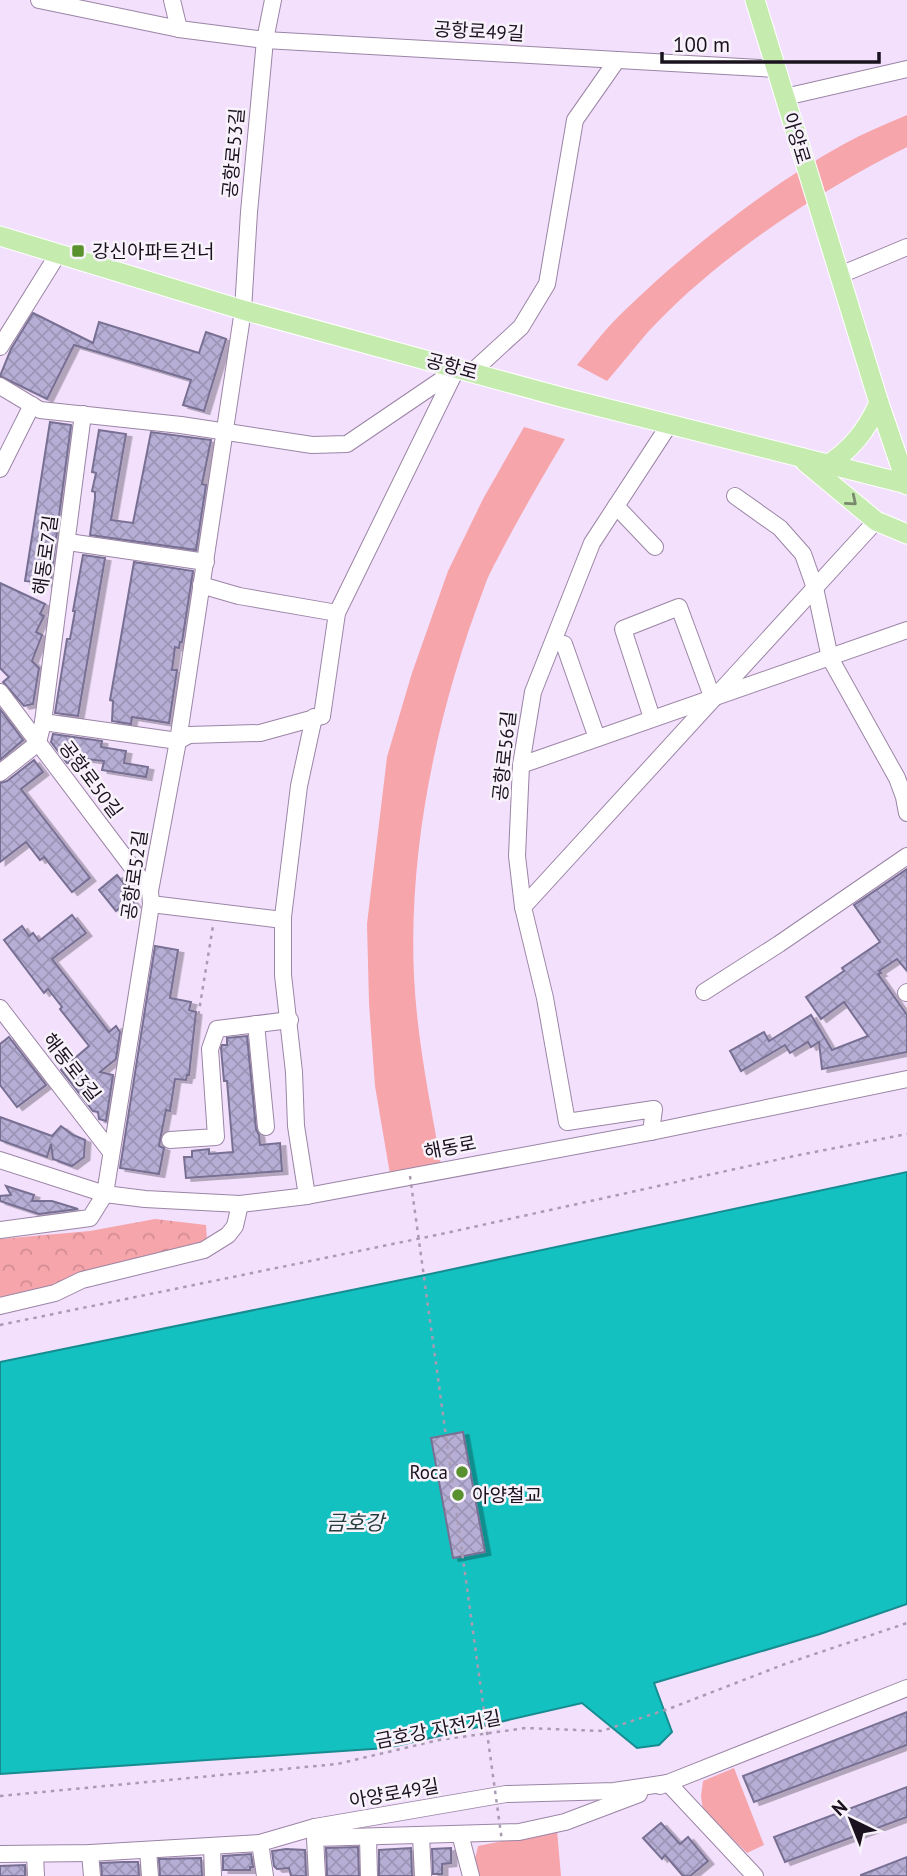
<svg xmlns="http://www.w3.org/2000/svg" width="907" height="1876" font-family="'PT Sans','Noto Sans KR',sans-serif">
	<defs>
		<pattern id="forest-crowns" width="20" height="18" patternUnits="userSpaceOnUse" patternTransform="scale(1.75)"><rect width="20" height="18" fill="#f6a5ab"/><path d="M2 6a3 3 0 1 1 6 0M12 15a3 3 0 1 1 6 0" fill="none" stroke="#d28d93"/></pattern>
		<pattern id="building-cross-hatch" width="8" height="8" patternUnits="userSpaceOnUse" patternTransform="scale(1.75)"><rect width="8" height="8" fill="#b6aed4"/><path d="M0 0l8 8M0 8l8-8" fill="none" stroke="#9c95b6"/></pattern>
		<filter id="shadow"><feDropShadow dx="5.5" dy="3" stdDeviation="0" flood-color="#0004"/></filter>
	</defs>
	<rect width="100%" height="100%" fill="#f3e0fd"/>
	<polygon fill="url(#forest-crowns)" points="155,1219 206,1225 207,1240 146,1258 74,1274 51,1288 0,1298 0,1239 90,1231"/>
	<g fill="#f6a5ab">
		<path d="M907,115V147C818,191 715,259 648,332C634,348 621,365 607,381L577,365C592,347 606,328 623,312C687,250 766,187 844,144C864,133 886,124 907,115Z"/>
		<path d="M524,427L565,439C543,476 522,512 502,550C496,562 488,575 484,588C438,709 408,846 414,976C417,1041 431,1106 442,1170L391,1180L375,1086L369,1003L367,924L387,757L412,673L448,571L483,499Z"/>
		<polygon points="734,1768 764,1845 747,1853 703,1810 701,1796 703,1781"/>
		<polygon points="557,1830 561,1876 479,1876 475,1859 478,1846"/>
	</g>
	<polygon fill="#14c1c1" stroke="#168c90" stroke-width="2" points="907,1172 907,1604 820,1634 654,1683 672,1732 659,1745 637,1748 582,1703 387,1748 0,1774 0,1362 430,1274"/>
	<g fill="url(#building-cross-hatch)" stroke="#787093" stroke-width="2" filter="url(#shadow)">
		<polygon points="33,313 93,343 99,322 199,353 206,332 226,339 204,411 183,405 191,380 74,345 47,399 0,376 11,349"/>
		<polygon points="50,422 71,425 50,584 25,581"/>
		<polygon points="99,430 126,434 111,520 133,523 151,432 211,440 202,484 206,485 196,550 90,535 95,498 95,492 92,491 96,473 92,472"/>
		<polygon points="83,555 105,558 78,716 55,713 67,639 70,639 75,611 73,611"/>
		<polygon points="134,562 193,571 182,642 180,642 179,648 175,647 172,670 177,670 169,723 132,717 131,724 112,721 113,701 110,700"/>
		<polygon points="0,583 45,604 40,614 44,616 36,632 42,635 32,661 39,668 33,704 24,706 3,682 9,677 0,668"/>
		<polygon points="0,709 23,740 0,760"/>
		<polygon points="53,734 102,741 101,747 126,751 124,763 148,767 146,777 102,770 104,761 70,757 69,763 67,763 51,742"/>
		<polygon points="34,760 43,772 21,789 90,878 72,892 44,857 40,860 26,842 0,862 0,783 7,781"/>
		<polygon points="907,869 907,971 897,959 879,971 881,973 878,974 907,1015 907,1052 822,1069 819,1042 811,1047 808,1042 790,1053 785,1045 741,1071 730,1051 764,1032 769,1041 811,1015 832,1050 868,1036 844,1002 821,1019 806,997 844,971 842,968 880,942 854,905"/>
		<polygon points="117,875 134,896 131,899 135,904 125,912 121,907 116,911 99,890"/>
		<polygon points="72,915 86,933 52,959 109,1032 116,1026 120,1032 116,1059 100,1072 113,1075 106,1121 99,1119 98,1112 93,1111 61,1070 89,1046 60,1009 62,1007 48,989 44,993 4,940 22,926 29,936 33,933 39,941"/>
		<polygon points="155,946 178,950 170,998 191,1002 189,1010 196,1012 189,1075 187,1075 186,1080 175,1079 170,1111 166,1110 160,1140 159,1146 164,1148 159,1174 120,1168"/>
		<polygon points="247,1036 256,1129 259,1135 260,1145 280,1143 282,1171 186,1178 184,1157 192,1157 192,1151 209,1149 209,1154 233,1152 227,1081 224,1081 221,1048 222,1045 227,1045 227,1038"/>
		<polygon points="9,1037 46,1085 17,1107 0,1085 0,1044"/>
		<polygon points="0,1117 52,1136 61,1126 73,1135 85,1140 84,1157 72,1166 53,1159 51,1144 47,1157 0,1140"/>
		<polygon points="6,1186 34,1195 32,1201 52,1201 78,1209 39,1214 0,1201 0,1196 11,1195"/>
		<polygon points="463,1432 485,1552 453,1558 431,1438"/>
		<polygon points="907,1712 907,1745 754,1802 743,1776"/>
		<polygon points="907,1787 907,1817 785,1862 774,1837"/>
		<polygon points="661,1823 680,1844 688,1837 708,1861 690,1876 683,1876 665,1855 662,1859 643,1838"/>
		<polygon points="358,1847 359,1876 327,1876 326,1848"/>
		<polygon points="411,1848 412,1876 379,1876 379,1850"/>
		<polygon points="451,1848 451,1863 442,1864 442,1874 433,1874 432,1849"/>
		<polygon points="286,1849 305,1850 306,1876 291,1876 289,1868 277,1869 274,1866 272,1851"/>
		<polygon points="251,1854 253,1867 250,1867 250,1870 223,1870 223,1856"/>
		<polygon points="907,1857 907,1876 861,1876 861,1875"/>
		<polygon points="201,1858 202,1876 160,1876 159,1859"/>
		<polygon points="123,1862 138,1862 139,1876 102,1876 101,1863"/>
		<polygon points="25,1865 25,1876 0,1876 0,1866"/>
	</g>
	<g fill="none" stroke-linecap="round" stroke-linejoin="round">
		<defs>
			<g id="minor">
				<polyline points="39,0 179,29 265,40 777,69"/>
				<polyline points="172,0 179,29"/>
				<polyline points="785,97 907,69"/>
				<polyline points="840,275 907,247"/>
				<polyline points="0,347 58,254"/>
				<polyline points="472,372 521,327 547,284 575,120 617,60"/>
				<polyline points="0,386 40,410 181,425 312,445 347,444 456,370"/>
				<polyline points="0,469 32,405"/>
				<polyline points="735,496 780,528 803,554 815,588 830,658 897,778 904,797 907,813"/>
				<polyline points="616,506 655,547"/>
				<polyline points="68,542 206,562"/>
				<polyline points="201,585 239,596 337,613"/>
				<polyline points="564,644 597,738"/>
				<polyline points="0,692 150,891"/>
				<polyline points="322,716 337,613 455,372"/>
				<polyline points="652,718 623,629 679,607 713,699"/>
				<polyline points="43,722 178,741 189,735 260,733 322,716"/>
				<polyline points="521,765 907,630"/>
				<polyline points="0,773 38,743 43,722 83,414"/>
				<polyline points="151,904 283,920"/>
				<polyline points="523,907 876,521"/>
				<polyline points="704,992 779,944 907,856"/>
				<polyline points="906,993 907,992"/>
				<polyline points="0,1008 111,1152"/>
				<polyline points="256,1024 266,1127"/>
				<polyline points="651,1132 654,1109 567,1122 545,998 523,907 517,856 521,765 533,692 592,543 669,425"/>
				<polyline points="170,1140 216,1137 210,1049 217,1029 290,1020"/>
				<polyline points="0,1160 105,1194 145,1199 240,1204 307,1196 651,1132 907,1079"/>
				<polyline points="307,1196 296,1126 294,1072 283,975 283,917 299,786 314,717"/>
				<polyline points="0,1230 90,1218 105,1194 147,931 151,904 150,891 178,741 243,310 249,212 265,40 273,0"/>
				<polyline points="0,1306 55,1293 82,1280 204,1250 228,1235 235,1226 240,1204"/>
				<polyline points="668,1783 755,1876"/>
				<polyline points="660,1786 907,1688"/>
				<polyline points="315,1827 315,1838 519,1832 565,1822 639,1794"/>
				<polyline points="460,1834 471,1876"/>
				<polyline points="421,1836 423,1876"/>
				<polyline points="368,1837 369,1876"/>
				<polyline points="315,1838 317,1876"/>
				<polyline points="260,1843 265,1876"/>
				<polyline points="212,1846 213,1876"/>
				<polyline points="148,1850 150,1876"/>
				<polyline points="90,1853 92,1876"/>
				<polyline points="0,1854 90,1853 260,1843 315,1827 506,1794 614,1791 668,1783"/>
				<polyline points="35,1855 36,1876"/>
			</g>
			<g id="major">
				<polyline points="755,0 879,403 907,485"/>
				<polyline points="0,236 243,310 561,397 907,484"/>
				<polyline points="805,462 876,521 907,534"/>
				<path d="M826,466C852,449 866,431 879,403"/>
			</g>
		</defs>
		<use href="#minor" stroke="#9b85a5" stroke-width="18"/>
		<use href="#major" stroke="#fff" stroke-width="21"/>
		<g stroke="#aa9bb2" stroke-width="2.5" stroke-dasharray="3.5 5" stroke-linecap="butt">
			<polyline points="197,1023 213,926"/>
			<polyline points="0,1325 446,1233 794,1156 907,1134"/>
			<polyline points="0,1796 337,1764 439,1740 526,1728 602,1731 671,1708 785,1664 907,1623"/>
		</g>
		<use href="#minor" stroke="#fff" stroke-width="16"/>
		<use href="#major" stroke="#c6ebaf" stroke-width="19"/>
		<polyline stroke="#aa9bb2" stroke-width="2.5" stroke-dasharray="3.5 5" stroke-linecap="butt" points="410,1176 502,1841"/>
	</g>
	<defs><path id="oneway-chevron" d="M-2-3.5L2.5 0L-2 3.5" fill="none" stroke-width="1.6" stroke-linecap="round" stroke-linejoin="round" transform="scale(1.75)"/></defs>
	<use stroke="#79896e" href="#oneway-chevron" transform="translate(852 501) rotate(40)"/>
	<g fill="#58912e" stroke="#f8f3fb" stroke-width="2.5">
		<rect x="71" y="244" width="14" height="14" rx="3.5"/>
		<circle cx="462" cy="1472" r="7"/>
		<circle cx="458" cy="1495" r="7"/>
	</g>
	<g text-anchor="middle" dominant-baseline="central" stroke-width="5" stroke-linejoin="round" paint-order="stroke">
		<g font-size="19" fill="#1a121e" stroke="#f8f3fb">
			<text transform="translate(479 31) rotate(3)">공항로49길</text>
			<text transform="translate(797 138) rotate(73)">아양로</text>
			<text transform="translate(233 153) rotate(-85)">공항로53길</text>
			<text transform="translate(452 366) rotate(15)">공항로</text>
			<text transform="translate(45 555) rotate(-82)">해동로7길</text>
			<text transform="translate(504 756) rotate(-84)">공항로56길</text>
			<text transform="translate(91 779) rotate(53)">공항로50길</text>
			<text transform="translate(134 875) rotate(-82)">공항로52길</text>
			<text transform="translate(72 1067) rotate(52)">해동로3길</text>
			<text transform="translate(450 1147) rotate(-11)">해동로</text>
			<text transform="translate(438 1729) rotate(-11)">금호강 자전거길</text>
			<text transform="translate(394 1793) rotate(-10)">아양로49길</text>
		</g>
		<g font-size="19" fill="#1a121e" stroke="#f8f3fb" text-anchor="start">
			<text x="92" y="251">강신아파트건너</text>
			<text x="448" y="1472" text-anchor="end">Roca</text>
			<text x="472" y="1495">아양철교</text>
		</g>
		<g font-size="21" font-style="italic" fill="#253e3e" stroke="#f8f3fb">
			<text x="355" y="1522">금호강</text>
		</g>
	</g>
	<g transform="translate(851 1820) rotate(317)" stroke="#f8f3fb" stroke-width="5" paint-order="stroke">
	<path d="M0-5L12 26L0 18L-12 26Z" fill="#1a121e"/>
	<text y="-10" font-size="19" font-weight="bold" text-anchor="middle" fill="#1a121e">N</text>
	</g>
	<path d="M662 52v10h217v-10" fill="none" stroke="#1a121e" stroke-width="3.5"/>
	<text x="673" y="52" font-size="21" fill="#1a121e" stroke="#f8f3fb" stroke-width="5" paint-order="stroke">100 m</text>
</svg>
